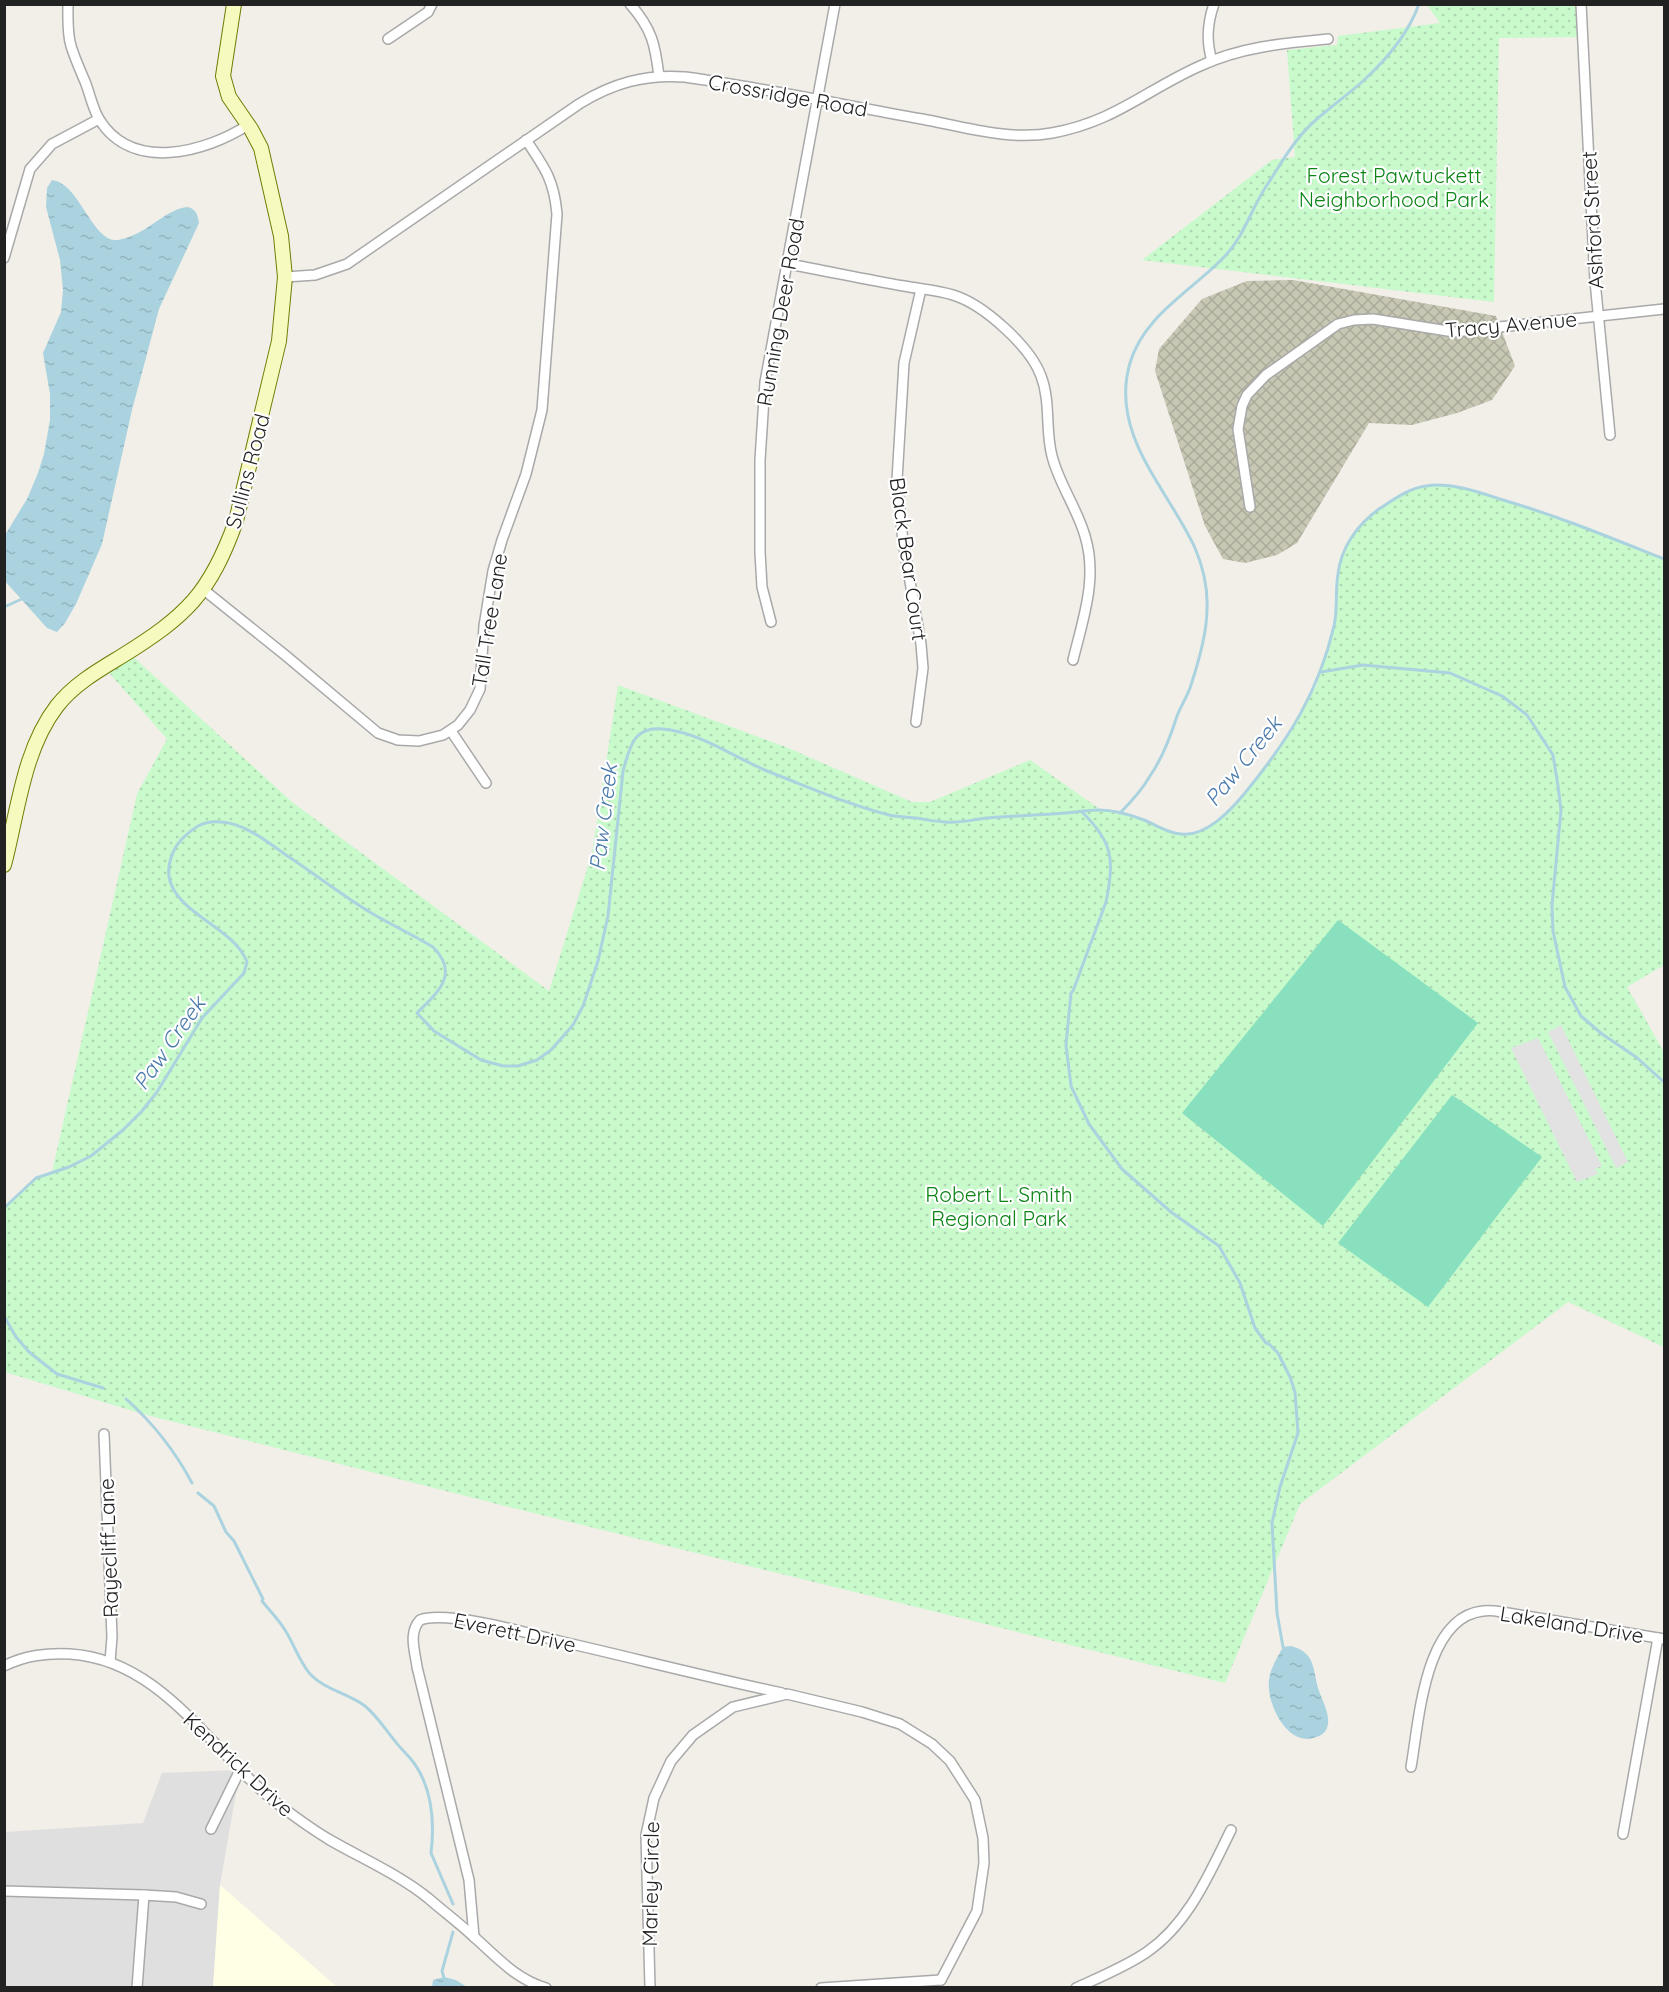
<svg xmlns="http://www.w3.org/2000/svg" width="1669" height="1992" font-family="Quicksand,sans-serif">
	<defs>
		<pattern id="construction-cross-hatch" width="8" height="8" patternUnits="userSpaceOnUse" patternTransform="scale(1.5)"><rect width="8" height="8" fill="#c7c7b4"/><path d="M0 0l8 8M0 8l8-8" fill="none" stroke="#abab9a"/></pattern>
		<pattern id="park-dots" width="8" height="8" patternUnits="userSpaceOnUse" patternTransform="scale(1.5)"><rect width="8" height="8" fill="#c8facc"/><path d="M2 2h.1M6 6h.1" fill="none" stroke="#acd6af" stroke-width="1.8" stroke-linecap="round"/></pattern>
		<pattern id="water-ripples" width="26" height="14" patternUnits="userSpaceOnUse" patternTransform="scale(1.5)"><rect width="26" height="14" fill="#aad3df"/><path d="M2 4q2-2 4 0t4 0M15 11q2-2 4 0t4 0" fill="none" stroke="#92b5bf"/></pattern>
	</defs>
	<rect width="100%" height="100%" fill="#f2efe9"/>
	<polygon fill="#e0dfdf" points="240,1770 220,1885 213,1987 5,1988 5,1832 143,1823 162,1773"/>
	<polygon fill="#ffffe5" points="220,1885 337,1987 213,1987"/>
	<polygon fill="url(#construction-cross-hatch)" points="1293,280 1496,316 1515,366 1492,400 1457,413 1412,425 1369,423 1297,543 1277,555 1245,563 1223,559 1205,526 1155,371 1159,349 1202,299 1247,281"/>
	<g fill="url(#park-dots)">
		<polygon points="1427,5 1577,5 1579,37 1499,38 1494,302 1142,260 1272,160 1295,157 1287,50 1337,45 1338,36 1440,23"/>
		<path d="M1444,485C1521,500 1592,531 1664,559V965L1627,987L1664,1052V1347L1568,1302L1300,1504L1225,1683L509,1507L143,1414L5,1372L4,1208L36,1178L52,1172L137,794L167,739L104,667L128,652L292,802L549,991L592,853L618,685L786,747L912,802H930L1030,760L1101,810L1142,819L1161,829L1180,834H1195L1210,827L1240,799L1264,769L1296,723L1317,684L1334,626L1338,603V573L1347,543L1368,517L1393,500L1416,488Z"/>
	</g>
	<g fill="#88e0be">
		<polygon points="1338,920 1478,1023 1323,1226 1182,1113"/>
		<polygon points="1452,1095 1542,1157 1428,1307 1338,1243"/>
	</g>
	<g fill="#e2e2e2">
		<polygon points="1561,1025 1628,1162 1616,1168 1548,1032"/>
		<polygon points="1538,1038 1602,1166 1595,1169 1598,1174 1577,1182 1511,1048"/>
	</g>
	<g fill="url(#water-ripples)">
		<path d="M52,180C80,183 92,243 118,240C129,238 139,233 148,227C161,220 195,189 199,223L159,309L132,410L102,544L76,604L65,623L57,632L47,628L4,580L5,535L27,499L38,473L44,454L50,420V394L43,353L61,312L63,290L60,260L46,207L47,188Z"/>
		<path d="M1291,1646C1313,1652 1313,1665 1317,1684C1320,1698 1332,1714 1327,1728C1325,1734 1318,1737 1313,1738C1289,1745 1270,1709 1269,1689C1267,1673 1276,1660 1283,1647Z"/>
		<polygon points="444,1977 456,1980 467,1987 432,1987 433,1980"/>
	</g>
	<g fill="none" stroke-linecap="round" stroke-linejoin="round">
		<g stroke="#aad3df" stroke-width="3">
			<polyline points="4,607 24,598"/>
			<polyline points="1321,672 1363,665 1450,673 1502,696 1527,715 1553,755 1558,786 1561,810 1552,905 1553,931 1565,987 1581,1016 1602,1034 1636,1057 1664,1082"/>
			<path d="M1082,812C1113,842 1115,860 1106,902L1073,991L1071,993L1066,1045L1071,1086L1089,1124L1122,1169L1171,1212L1219,1246L1240,1283L1255,1328L1266,1343L1269,1344L1278,1353L1290,1377L1295,1392L1298,1433L1280,1487L1272,1523L1277,1613L1283,1647"/>
			<path d="M1120,813C1131,802 1142,790 1150,776C1161,760 1170,738 1176,719C1179,709 1186,699 1190,688C1198,664 1207,634 1207,609C1208,588 1203,567 1195,548C1168,489 1109,434 1130,363C1144,315 1192,291 1225,256C1245,235 1252,206 1269,182C1278,168 1287,152 1298,139C1316,116 1341,101 1363,81C1386,60 1408,35 1419,4"/>
			<path d="M4,1208L36,1178L69,1167L91,1156L123,1130L142,1111L157,1092L202,1018L244,973L247,962C234,928 180,915 170,881C166,867 172,849 182,839C194,827 204,820 221,822C244,823 268,842 286,855C315,874 343,896 373,914C392,925 413,935 433,947C460,974 438,992 417,1013L434,1031L481,1060L503,1066H518L537,1060L551,1050L573,1025L583,1006L598,961L608,916L623,771C630,747 633,726 663,729C703,733 736,759 772,773C811,788 849,805 889,815C898,817 907,817 916,818C929,820 941,823 955,822C966,822 976,819 987,818C1014,816 1040,815 1066,813C1077,812 1088,810 1099,810C1113,810 1131,815 1144,820C1156,825 1167,833 1181,834C1206,837 1230,811 1245,793C1288,740 1318,694 1334,626C1338,608 1335,591 1338,574C1341,547 1358,524 1379,509C1393,500 1409,488 1426,486C1452,482 1479,492 1503,500C1558,516 1611,538 1664,559"/>
			<polyline points="4,1316 16,1337 29,1352 57,1374 103,1388"/>
			<path d="M126,1399C153,1423 175,1451 192,1483"/>
			<path d="M198,1493L214,1506L226,1532L234,1541L263,1599L262,1601C270,1611 279,1620 285,1630C294,1644 299,1661 310,1674C325,1690 348,1693 365,1706C377,1716 385,1729 395,1741C399,1747 405,1752 410,1758C432,1784 435,1821 431,1853L453,1904"/>
			<polyline points="447,1988 442,1971 453,1932"/>
		</g>
		<defs>
			<g id="street">
				<path d="M68,4C68,18 67,33 71,46C75,59 81,72 86,84C90,95 93,109 99,119C132,173 206,152 248,125"/>
				<path d="M630,4C652,29 655,44 659,76"/>
				<polyline points="1581,4 1595,281 1610,435"/>
				<polyline points="388,39 428,12 432,4"/>
				<path d="M1212,61C1206,41 1207,24 1214,4"/>
				<polyline points="4,258 30,169 52,144 99,119"/>
				<path d="M788,264C826,271 865,279 904,286C920,289 937,290 953,295C983,304 1030,346 1041,376C1051,402 1045,430 1052,456C1059,484 1077,508 1085,536C1098,578 1083,619 1073,660"/>
				<path d="M285,277L315,275L347,264L579,104C613,83 645,74 685,77C765,88 843,105 922,119C964,127 1010,141 1052,133C1114,122 1146,90 1200,66C1240,47 1285,43 1328,39"/>
				<polyline points="1250,507 1238,429 1242,406 1247,395 1266,375 1338,324 1354,320 1373,319 1454,332 1664,309"/>
				<path d="M204,590L285,655L378,733L398,740L419,741L443,735L458,725L470,710L480,689L484,626L493,571L502,540L526,474L542,410L557,214C554,180 545,168 526,140"/>
				<polyline points="771,622 762,587 760,552 760,460 765,382 835,4"/>
				<polyline points="916,722 923,668 921,644 903,542 897,480 904,363 921,289"/>
				<polyline points="451,731 486,783"/>
				<polyline points="104,1434 112,1637 110,1662"/>
				<path d="M4,1666C26,1655 47,1653 70,1654C165,1660 213,1756 282,1807C298,1819 313,1830 330,1840C363,1859 398,1874 428,1898C443,1911 459,1923 473,1936C496,1956 515,1979 546,1988"/>
				<path d="M1411,1767C1419,1722 1424,1617 1483,1611C1489,1610 1496,1611 1502,1612L1664,1639"/>
				<polyline points="211,1829 240,1770"/>
				<polyline points="1623,1834 1658,1638"/>
				<polyline points="4,1891 144,1895 176,1897 201,1904"/>
				<path d="M474,1937L469,1880L417,1667C415,1651 408,1633 420,1620C446,1610 528,1633 559,1641C633,1658 707,1677 782,1693"/>
				<polyline points="137,1988 144,1895"/>
				<polyline points="650,1988 646,1835 654,1798 671,1761 693,1735 733,1707 787,1694 862,1712 900,1724 932,1744 950,1761 975,1800 983,1838 984,1863 977,1911 941,1980"/>
				<polyline points="821,1988 941,1980"/>
				<path d="M1076,1988C1100,1977 1125,1967 1147,1952C1189,1923 1209,1874 1231,1830"/>
			</g>
			<path id="secondary" d="M4,865C18,812 23,750 57,706C74,684 99,670 122,656C186,616 210,594 236,521L279,341L285,277L281,236L261,148L251,129L229,97L223,76L234,4"/>
		</defs>
		<use href="#street" stroke="#a9a9a9" stroke-width="12"/>
		<use href="#secondary" stroke="#707d05" stroke-width="16"/>
		<use href="#street" stroke="#fff" stroke-width="9"/>
		<use href="#secondary" stroke="#f7fabf" stroke-width="14"/>
	</g>
	<g text-anchor="middle" dominant-baseline="central" stroke-width="4.5" stroke-linejoin="round" paint-order="stroke">
		<g font-size="21" fill="#222" stroke="#fff">
			<text transform="translate(788 95) rotate(10)">Crossridge Road</text>
			<text transform="translate(1592 220) rotate(-93)">Ashford Street</text>
			<text transform="translate(780 312) rotate(-80)">Running Deer Road</text>
			<text transform="translate(1511 324) rotate(-5)">Tracy Avenue</text>
			<text transform="translate(247 471) rotate(-75)">Sullins Road</text>
			<text transform="translate(909 559) rotate(82)">Black Bear Court</text>
			<text transform="translate(489 620) rotate(-81)">Tall Tree Lane</text>
			<text transform="translate(108 1548) rotate(-92)">Rayecliff Lane</text>
			<text transform="translate(1572 1624) rotate(9)">Lakeland Drive</text>
			<text transform="translate(515 1632) rotate(12)">Everett Drive</text>
			<text transform="translate(239 1764) rotate(43)">Kendrick Drive</text>
			<text transform="translate(650 1884) rotate(-89)">Marley Circle</text>
		</g>
		<g font-size="21" fill="#0c8416" stroke="#fff">
			<text x="1394" y="175">Forest Pawtuckett<tspan x="1394" dy="24">Neighborhood Park</tspan></text>
			<text x="999" y="1194">Robert L. Smith<tspan x="999" dy="24">Regional Park</tspan></text>
		</g>
		<g font-size="22" font-style="italic" fill="#4a7aab" stroke="#fff">
			<text transform="translate(1243 761) rotate(-51)">Paw Creek</text>
			<text transform="translate(603 817) rotate(-83)">Paw Creek</text>
			<text transform="translate(169 1043) rotate(-55)">Paw Creek</text>
		</g>
	</g>
	<rect width="1669" height="1992" fill="none" stroke="#222222" stroke-width="12"/>
</svg>
